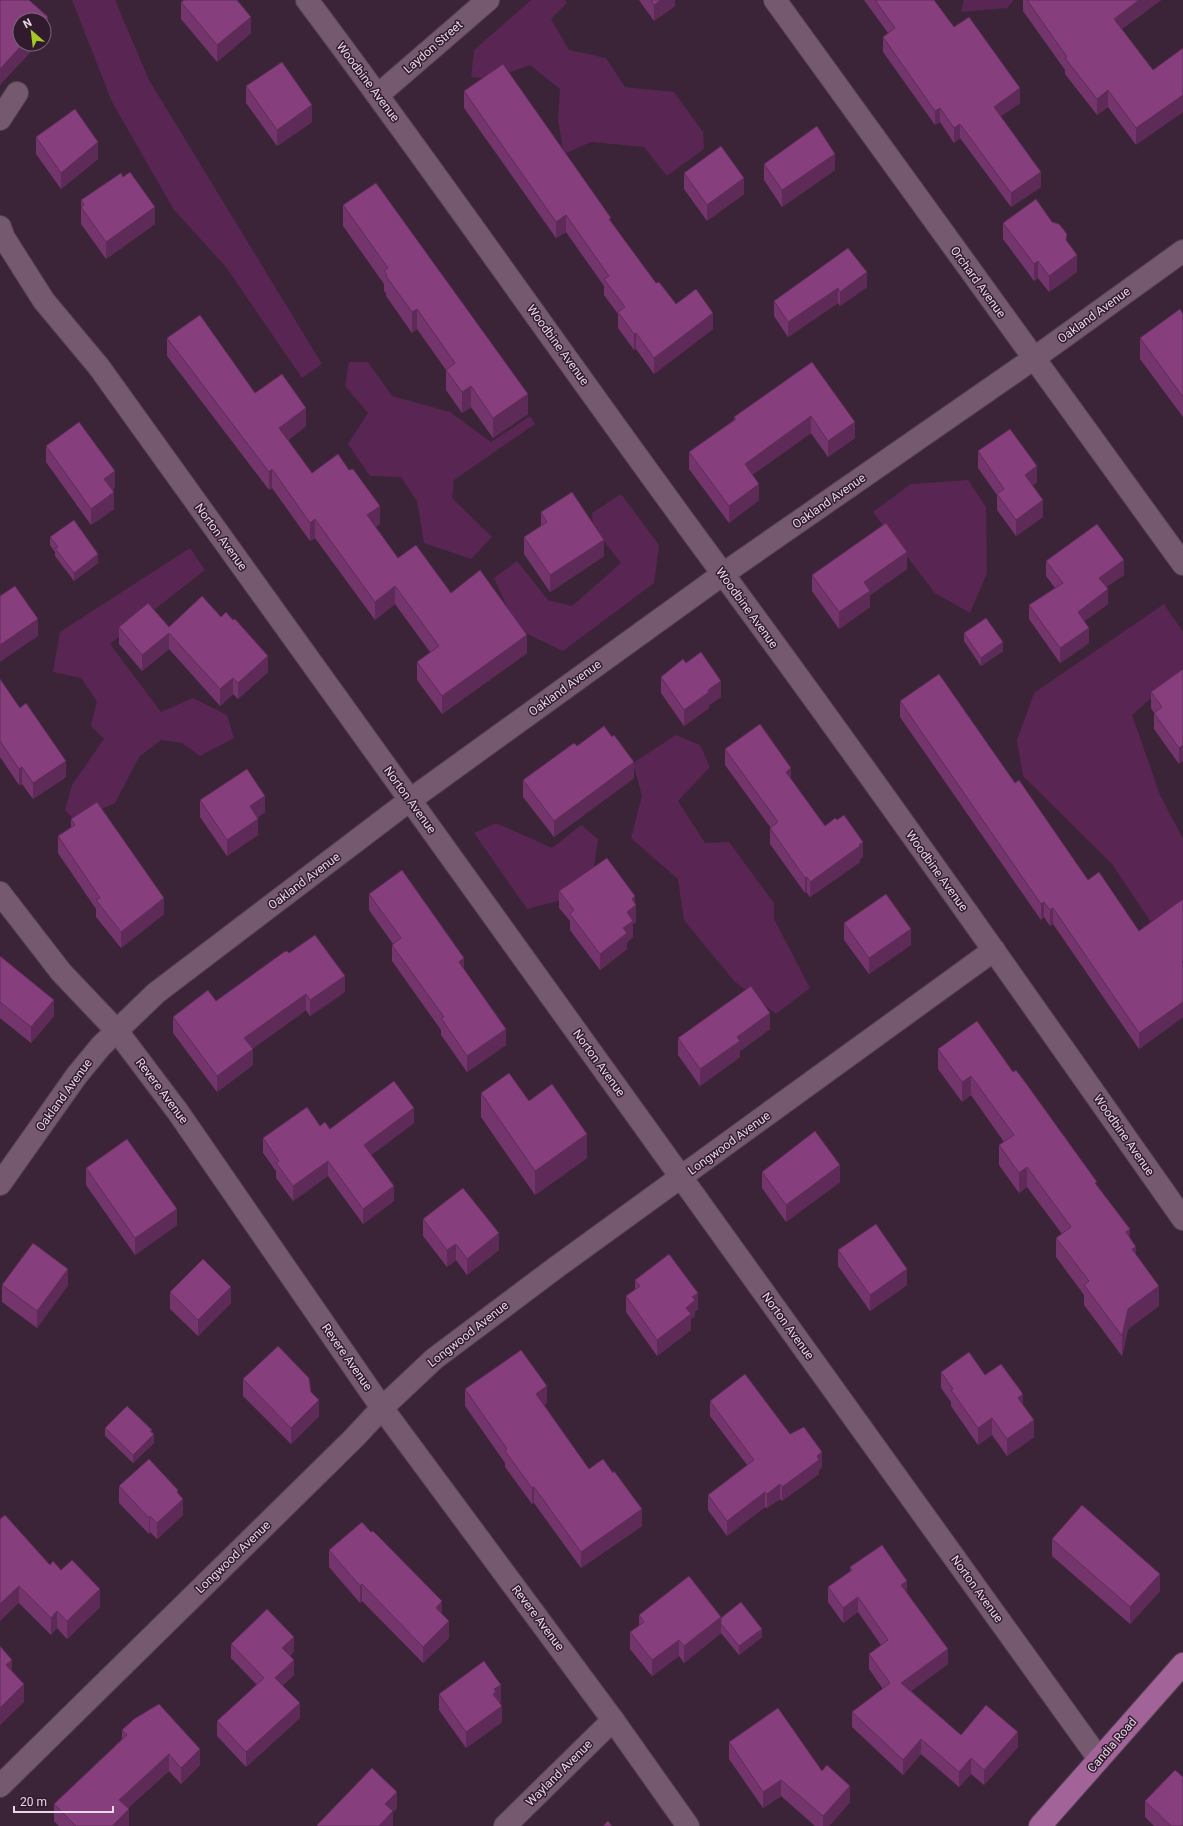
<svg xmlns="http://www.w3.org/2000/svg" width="1183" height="1826" font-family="Roboto,sans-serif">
	<rect width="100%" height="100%" fill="#3b2438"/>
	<g fill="#592553">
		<polygon points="72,0 115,0 149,80 322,364 302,378 226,267 174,210 112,102"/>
		<polygon points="531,0 565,0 567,3 551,19 569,50 606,58 625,87 674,92 703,132 704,149 667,176 644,147 591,142 564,154 558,120 560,89 530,65 493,79 471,77 474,50"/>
		<polygon points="964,0 1014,0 1007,8 961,12"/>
		<polygon points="349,362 368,362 392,396 450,412 491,442 530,416 535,424 454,480 452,498 492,537 471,559 424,543 417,501 401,477 370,476 348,444 368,413 345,386"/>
		<polygon points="968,480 986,507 987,573 970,613 935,593 873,512 911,484"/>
		<polygon points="621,494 659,545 654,583 563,651 517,629 494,578 517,561 548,600 572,606 621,563 593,527 592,513"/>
		<polygon points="190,548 205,570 110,644 161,712 193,698 227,715 234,738 200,756 182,743 161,740 139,757 115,803 76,821 65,810 72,785 104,739 91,726 97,701 81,678 53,672 60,632"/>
		<polygon points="1164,604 1183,632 1183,670 1132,715 1160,795 1183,839 1183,909 1151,922 1112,864 1023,776 1017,740 1034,693"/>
		<polygon points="676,735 700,745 710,767 678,801 705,843 729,842 774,903 774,919 810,988 776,1014 734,981 684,920 678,879 631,838 642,796 633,763"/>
		<polygon points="496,823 552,848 581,825 598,839 593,874 562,900 527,909 474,833"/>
	</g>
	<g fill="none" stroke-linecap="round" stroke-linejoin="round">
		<defs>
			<g id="minor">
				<path d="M307,0C449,189 582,384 723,574C880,787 1031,1003 1183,1219"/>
				<polyline points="775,0 1183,564"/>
				<polyline points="378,95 488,0"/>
				<polyline points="0,119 17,93"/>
				<polyline points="0,227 4,238 44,301 99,367 1099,1759"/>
				<polyline points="0,893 61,972 117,1031 178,1112 382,1408 613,1720 688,1826"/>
				<polyline points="0,1184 77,1075 101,1046 156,993 410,800 723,574 1033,359 1183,251"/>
				<polyline points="0,1786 354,1438 382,1408 434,1359 558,1266 994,950"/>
				<polyline points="505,1826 613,1720"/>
			</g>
			<polyline id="major" points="1040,1826 1183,1664"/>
		</defs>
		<use href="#minor" stroke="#554152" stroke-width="24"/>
		<use href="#major" stroke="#554152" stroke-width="24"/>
		<use href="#minor" stroke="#74596f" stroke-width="22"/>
		<use href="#major" stroke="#a16398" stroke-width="22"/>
	</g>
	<g fill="#73356c">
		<polygon points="639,0 675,0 675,6 654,21"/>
		<polygon points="864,0 934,0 954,27 1020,103 1001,116 1041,187 1011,207 960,138 954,143 940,122 935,125 883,52 883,37 888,33"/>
		<polygon points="1023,0 1161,0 1122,29 1153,70 1136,145 1108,107 1097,115 1065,74 1065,70 1023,11"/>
		<polygon points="181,2 251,33 217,62 181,19"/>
		<polygon points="246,86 312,122 277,146 246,103"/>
		<polygon points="464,91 611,222 656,283 676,304 713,329 654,374 636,349 634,350 618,328 618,314 604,295 604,286 566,232 556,238 464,108"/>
		<polygon points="36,137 98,159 61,189 36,154"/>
		<polygon points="764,164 835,170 782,207 764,180"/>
		<polygon points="684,173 744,194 707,221 684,189"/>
		<polygon points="81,200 155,224 106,259 81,224"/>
		<polygon points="343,205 528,414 493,438 471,407 462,413 446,390 446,370 417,329 412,333 386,296 386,293 384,291 384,284 343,226"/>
		<polygon points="1003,223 1067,241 1077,272 1049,292 1038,278 1034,281 1003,239"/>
		<polygon points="848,248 867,287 840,306 838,303 788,337 774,316 774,301"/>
		<polygon points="1183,314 1183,417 1140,359 1140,338"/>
		<polygon points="167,338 255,393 306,426 288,440 312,473 380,524 375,527 398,558 451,593 527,653 442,714 417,680 417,662 430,652 395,604 375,620 315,538 310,541 272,488 269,490 167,356"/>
		<polygon points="812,362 855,438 828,457 811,433 752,475 759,500 729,523 689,469 689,452 734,420 734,417"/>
		<polygon points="46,446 115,487 112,490 114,509 91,525 46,462"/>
		<polygon points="978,451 1037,482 1032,486 1043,517 1016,536 997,510 997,495 978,468"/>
		<polygon points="541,512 604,556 550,592 524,554 524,537 541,526"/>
		<polygon points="50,537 98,563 74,581 55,556 55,552 50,545"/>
		<polygon points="1046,561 1124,575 1106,587 1108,604 1084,621 1089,643 1060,663 1029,619 1029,605 1055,588 1046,576"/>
		<polygon points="907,569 870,595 870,607 839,629 812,591 812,575"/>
		<polygon points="119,627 169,627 268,672 238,699 233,694 220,706 169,649 142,671 119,644"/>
		<polygon points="964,633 1003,651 981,666 964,641"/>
		<polygon points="686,663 721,697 709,705 709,708 684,726 661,693 661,677"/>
		<polygon points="1183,669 1179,764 1154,729 1154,713 1151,708 1151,692"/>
		<polygon points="0,679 66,777 33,799 22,784 19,785 0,757"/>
		<polygon points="900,701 1015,783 1088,880 1139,931 1183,899 1183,1017 1139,1049 1053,924 1050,926 1044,917 1041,920 900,717"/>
		<polygon points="577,746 634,778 554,837 523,797 523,780"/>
		<polygon points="725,749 791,779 825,826 863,857 860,859 860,862 810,897 807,893 805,893 770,844 770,828 771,828 725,765"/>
		<polygon points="200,800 265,812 258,817 258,835 227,856 200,817"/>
		<polygon points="71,819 164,914 121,948 96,917 96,909 58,853 58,836 71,827"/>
		<polygon points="559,891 635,904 636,922 633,924 633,937 627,942 627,949 600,970 570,930 570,921 559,908"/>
		<polygon points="369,894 464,969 506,1045 467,1072 441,1035 441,1030 392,961 392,945 393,944 369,910"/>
		<polygon points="844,923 911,945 869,974 844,940"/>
		<polygon points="289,953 345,992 310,1016 306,1010 252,1049 253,1065 217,1092 173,1033 173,1017 216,1001"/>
		<polygon points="0,956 54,1016 31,1043 0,1018"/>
		<polygon points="770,1029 740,1051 740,1057 700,1086 678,1055 678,1038"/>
		<polygon points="938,1049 1013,1072 1097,1186 1130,1238 1136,1255 1159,1306 1128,1329 1122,1356 1084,1305 1084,1295 1056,1257 1056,1238 1062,1234 1027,1187 1019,1193 999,1165 999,1145 1004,1142 971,1095 962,1102 938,1069"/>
		<polygon points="481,1093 529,1101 587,1158 535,1195 481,1117"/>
		<polygon points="414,1123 371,1155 394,1201 363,1224 328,1176 293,1201 276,1178 276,1171 263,1153 263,1138 320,1126 330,1129"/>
		<polygon points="86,1168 177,1225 135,1255 86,1185"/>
		<polygon points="762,1172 840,1182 786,1222 762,1188"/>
		<polygon points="423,1219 499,1250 467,1275 456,1260 447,1267 423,1236"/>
		<polygon points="838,1250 907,1285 870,1311 838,1266"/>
		<polygon points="635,1280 698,1309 695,1311 695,1316 691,1319 691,1330 657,1356 626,1312 626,1296 635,1289"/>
		<polygon points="2,1285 68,1285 37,1328 2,1302"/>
		<polygon points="170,1292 231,1303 198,1336 170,1309"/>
		<polygon points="941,1372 985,1375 1023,1404 1034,1437 1007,1456 992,1435 978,1445 951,1406 951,1402 941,1388"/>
		<polygon points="243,1379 311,1392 319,1416 291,1444 243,1396"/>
		<polygon points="465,1389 547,1403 544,1405 589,1469 642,1526 581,1568 534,1503 532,1504 505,1467 505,1463 465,1406"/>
		<polygon points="710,1401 790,1434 822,1467 819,1470 819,1474 782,1501 780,1499 767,1508 765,1507 727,1536 708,1510 708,1495 747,1465 710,1416"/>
		<polygon points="105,1428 154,1443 133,1463 105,1436"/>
		<polygon points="119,1486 178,1493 183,1515 157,1539 150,1532 149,1534 119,1503"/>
		<polygon points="0,1519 50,1565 61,1570 100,1607 67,1639 57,1628 51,1635 19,1603"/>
		<polygon points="1052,1539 1160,1591 1130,1624 1052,1556"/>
		<polygon points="329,1550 442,1614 449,1638 423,1663 362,1601 360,1603 329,1567"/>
		<polygon points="850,1567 907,1593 948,1664 911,1691 961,1735 1018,1747 984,1785 971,1774 959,1787 921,1754 903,1775 852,1727 852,1712 883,1689 869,1669 869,1654 881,1645 858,1612 843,1623 828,1602 828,1587 850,1572"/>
		<polygon points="639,1615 721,1618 762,1637 739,1655 721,1633 684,1663 679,1656 652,1676 630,1649 630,1632 639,1626"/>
		<polygon points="231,1644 294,1651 290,1656 294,1675 283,1685 300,1718 246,1767 217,1736 217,1721 257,1685 231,1658"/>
		<polygon points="439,1694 501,1702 499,1703 502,1722 466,1748 439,1710"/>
		<polygon points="122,1730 200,1765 181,1784 169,1771 128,1808 129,1826 59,1826 54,1821 54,1804 122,1739"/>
		<polygon points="729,1742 822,1771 850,1802 829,1826 815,1826 781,1796 763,1808 729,1759"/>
		<polygon points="1145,1801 1183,1826 1154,1826 1145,1817"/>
	</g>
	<g fill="#5e2b58">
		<polygon points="661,0 675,0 675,6 654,21 654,5"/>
		<polygon points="1139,0 1161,0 1114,35 1114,19"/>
		<polygon points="48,17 48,33 44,37 44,21"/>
		<polygon points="251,17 251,33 217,62 217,45"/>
		<polygon points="23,44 38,44 0,85 0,69"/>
		<polygon points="1020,88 1020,103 994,121 994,107"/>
		<polygon points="1108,90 1108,107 1097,115 1097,99"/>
		<polygon points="1183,95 1183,112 1136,145 1136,128"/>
		<polygon points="312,105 312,122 277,146 277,130"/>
		<polygon points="940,108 940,122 935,125 935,111"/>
		<polygon points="960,124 960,138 954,143 954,128"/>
		<polygon points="98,142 98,159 61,189 61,173"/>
		<polygon points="835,154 835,170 782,207 782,190"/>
		<polygon points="1041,172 1041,187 1011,207 1011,193"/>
		<polygon points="744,178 744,194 707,221 707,205"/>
		<polygon points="155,207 155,224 106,259 106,242"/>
		<polygon points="566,215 566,232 556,238 556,222"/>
		<polygon points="1077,255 1077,272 1049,292 1049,276"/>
		<polygon points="1038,261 1038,278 1034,281 1034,264"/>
		<polygon points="867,272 867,287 840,306 840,292"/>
		<polygon points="838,288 838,303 788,337 788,322"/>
		<polygon points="417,309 417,329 412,333 412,312"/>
		<polygon points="713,313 713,329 654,374 654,358"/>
		<polygon points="636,333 636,349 634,350 634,334"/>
		<polygon points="471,386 471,407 462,413 462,392"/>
		<polygon points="528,394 528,414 493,438 493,418"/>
		<polygon points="306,408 306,426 279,446 279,428"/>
		<polygon points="811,416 811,433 745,480 745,464"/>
		<polygon points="855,422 855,438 828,457 828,441"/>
		<polygon points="1037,466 1037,482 1025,491 1025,475"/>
		<polygon points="272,469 272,488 269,490 269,472"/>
		<polygon points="115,471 115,487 104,495 104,479"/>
		<polygon points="759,484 759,500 729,523 729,506"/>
		<polygon points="114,492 114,509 91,525 91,509"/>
		<polygon points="1043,500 1043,517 1016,536 1016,520"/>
		<polygon points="380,506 380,524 367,534 367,515"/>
		<polygon points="315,519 315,538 310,541 310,523"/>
		<polygon points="604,540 604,556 550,592 550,575"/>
		<polygon points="907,552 907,569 870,595 870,607 839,629 839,612 864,582"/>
		<polygon points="98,554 98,563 74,581 74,573"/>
		<polygon points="1124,560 1124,575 1099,592 1099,578"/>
		<polygon points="395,586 395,604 375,620 375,602"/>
		<polygon points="1108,589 1108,604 1078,626 1078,612"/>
		<polygon points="38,619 38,636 0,662 0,645"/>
		<polygon points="1089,628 1089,643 1060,663 1060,648"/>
		<polygon points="169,633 169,649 142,671 142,655"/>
		<polygon points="527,635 527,653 442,714 442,696"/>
		<polygon points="1003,642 1003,651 981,666 981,658"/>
		<polygon points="268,656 268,672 238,699 238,683"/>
		<polygon points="233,678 233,694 220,706 220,689"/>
		<polygon points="721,681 721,697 709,705 709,708 684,726 684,710 708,690"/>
		<polygon points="1183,745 1183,761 1179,764 1179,748"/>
		<polygon points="66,761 66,777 33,799 33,783"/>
		<polygon points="634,762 634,778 554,837 554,821"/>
		<polygon points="22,767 22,784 19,785 19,769"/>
		<polygon points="791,768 791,783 786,772"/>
		<polygon points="265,796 265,812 250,823 250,806"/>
		<polygon points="258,819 258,835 227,856 227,840"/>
		<polygon points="863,842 863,857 860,859 860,862 810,897 810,882"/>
		<polygon points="807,877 807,893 805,893 805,878"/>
		<polygon points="635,896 635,906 636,905 636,922 633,924 633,937 627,942 627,949 600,970 600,954 623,928 627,912 632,899"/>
		<polygon points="164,898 164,914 121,948 121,932"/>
		<polygon points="1044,902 1044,917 1041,920 1041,904"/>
		<polygon points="1053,908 1053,924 1050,926 1050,910"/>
		<polygon points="911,929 911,945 869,974 869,958"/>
		<polygon points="464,958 464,975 459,962"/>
		<polygon points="345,976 345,992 310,1016 310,1000"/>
		<polygon points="306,994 306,1010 244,1054 244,1038"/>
		<polygon points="54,1000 54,1016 31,1043 31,1027"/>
		<polygon points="1183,1002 1183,1017 1139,1049 1139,1033"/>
		<polygon points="770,1013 770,1029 740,1051 740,1057 700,1086 700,1069 737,1037"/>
		<polygon points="506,1029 506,1045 467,1072 467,1056"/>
		<polygon points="253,1049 253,1065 217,1092 217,1076"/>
		<polygon points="971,1076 971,1095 962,1102 962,1082"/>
		<polygon points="414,1108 414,1123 364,1160 364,1145"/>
		<polygon points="587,1134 587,1158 535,1195 535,1171"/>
		<polygon points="328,1161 328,1176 293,1201 293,1186"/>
		<polygon points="840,1165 840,1182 786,1222 786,1205"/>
		<polygon points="1027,1167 1027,1187 1019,1193 1019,1173"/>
		<polygon points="394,1186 394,1201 363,1224 363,1209"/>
		<polygon points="177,1209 177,1225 135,1255 135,1238"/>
		<polygon points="1130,1229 1130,1249 1126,1232"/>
		<polygon points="499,1233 499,1250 467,1275 467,1259"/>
		<polygon points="456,1244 456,1260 447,1267 447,1250"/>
		<polygon points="1136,1247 1136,1266 1132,1249"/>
		<polygon points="68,1269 68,1285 37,1328 37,1311"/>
		<polygon points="907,1269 907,1285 870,1311 870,1295"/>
		<polygon points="1159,1286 1159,1306 1128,1329 1122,1356 1122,1336 1128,1309"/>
		<polygon points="231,1287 231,1303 198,1336 198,1320"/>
		<polygon points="698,1293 698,1309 695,1311 695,1316 691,1319 691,1330 657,1356 657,1340 686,1308 692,1297"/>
		<polygon points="547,1386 547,1403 536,1410 536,1394"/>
		<polygon points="1023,1394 1023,1411 1018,1398"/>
		<polygon points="319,1400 319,1416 291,1444 291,1428"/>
		<polygon points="992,1418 992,1435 978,1445 978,1428"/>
		<polygon points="1034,1420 1034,1437 1007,1456 1007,1439"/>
		<polygon points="152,1430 152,1436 154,1434 154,1443 133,1463 133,1455"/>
		<polygon points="822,1452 822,1467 819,1470 819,1474 782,1501 782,1487"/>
		<polygon points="780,1484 780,1499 767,1508 767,1494"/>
		<polygon points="534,1487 534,1503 532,1504 532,1488"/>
		<polygon points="178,1490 178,1503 183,1499 183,1515 157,1539 157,1523"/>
		<polygon points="765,1492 765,1507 727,1536 727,1521"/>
		<polygon points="642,1509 642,1526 581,1568 581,1552"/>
		<polygon points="150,1516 150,1532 149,1534 149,1518"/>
		<polygon points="1160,1574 1160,1591 1130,1624 1130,1607"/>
		<polygon points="907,1581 907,1596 901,1585"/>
		<polygon points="362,1584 362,1601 360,1603 360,1586"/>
		<polygon points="19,1586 19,1603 0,1621 0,1604"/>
		<polygon points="100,1589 100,1607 67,1639 67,1621"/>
		<polygon points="858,1597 858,1612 843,1623 843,1608"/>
		<polygon points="442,1601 442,1618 436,1608"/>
		<polygon points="57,1611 57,1628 51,1635 51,1618"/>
		<polygon points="721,1617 721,1633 684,1663 684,1646"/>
		<polygon points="449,1621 449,1638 423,1663 423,1647"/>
		<polygon points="762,1629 762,1637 739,1655 739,1646"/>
		<polygon points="294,1637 294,1651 282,1663 282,1648"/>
		<polygon points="679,1640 679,1656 652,1676 652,1660"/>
		<polygon points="948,1649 948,1664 901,1698 901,1683"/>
		<polygon points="12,1660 12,1677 6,1665"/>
		<polygon points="294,1660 294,1675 275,1692 275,1678"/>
		<polygon points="24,1684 24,1702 0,1725 0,1708"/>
		<polygon points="501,1685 501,1702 496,1705 493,1694 494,1689"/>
		<polygon points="300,1703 300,1718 246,1767 246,1752"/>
		<polygon points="502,1706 502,1722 466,1748 466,1732"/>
		<polygon points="1018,1732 1018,1747 984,1785 984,1770"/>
		<polygon points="921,1739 921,1754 903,1775 903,1760"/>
		<polygon points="200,1749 200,1765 181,1784 181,1768"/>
		<polygon points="169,1754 169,1771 119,1816 119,1800"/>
		<polygon points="971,1758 971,1774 959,1787 959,1772"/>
		<polygon points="781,1780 781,1796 763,1808 763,1792"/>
		<polygon points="850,1786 850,1802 829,1826 823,1826 823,1816"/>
		<polygon points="397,1792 397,1809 393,1812 393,1826 379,1826 385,1804"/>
		<polygon points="129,1809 129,1826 112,1826"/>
	</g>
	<g fill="#863e7d" stroke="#5e2b58">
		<polygon points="0,0 29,0 48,17 44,21 44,20 20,20 20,44 23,44 0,69"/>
		<polygon points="184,0 237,0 251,17 217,45 181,2"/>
		<polygon points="651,0 661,0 654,5"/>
		<polygon points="875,0 934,0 954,27 969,17 1020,88 994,107 1041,172 1011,193 960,124 954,128 940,108 935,111 883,37 895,28"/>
		<polygon points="1027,0 1139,0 1114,19 1153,70 1183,48 1183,95 1136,128 1108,90 1097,99 1065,58 1067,57"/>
		<polygon points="282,62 312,105 277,130 246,86"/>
		<polygon points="503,64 611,218 609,219 656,283 659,282 676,304 696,289 713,313 654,358 636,333 634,334 618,312 625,307 604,279 609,276 566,215 556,222 464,91"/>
		<polygon points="75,109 98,142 61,173 36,137"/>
		<polygon points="817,126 835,154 782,190 764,164"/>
		<polygon points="721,146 744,178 707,205 684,173"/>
		<polygon points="130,172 155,207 106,242 81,207 84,205 81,200 121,173 123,177"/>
		<polygon points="376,183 528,394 493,418 471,386 462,392 446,370 455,363 417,309 412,312 386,276 387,275 384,271 388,268 343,205"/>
		<polygon points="1036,199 1052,222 1059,224 1067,234 1066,240 1077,255 1049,276 1038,261 1034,264 1003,223"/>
		<polygon points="848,248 867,272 840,292 838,288 788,322 774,301"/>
		<polygon points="1180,309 1183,314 1183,397 1140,338"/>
		<polygon points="200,315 255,393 282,374 306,408 279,428 312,473 338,454 349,470 353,469 380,506 367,515 398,558 416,545 451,593 480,570 527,635 442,696 417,662 439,646 395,586 375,602 315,519 310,523 272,469 269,472 167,338"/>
		<polygon points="812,362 855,422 828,441 811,416 745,464 759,484 729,506 689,452 736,419 734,417"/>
		<polygon points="79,422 115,471 104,479 114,492 91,509 46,446"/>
		<polygon points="1010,429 1037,466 1025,475 1043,500 1016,520 997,494 1004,489 978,451"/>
		<polygon points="572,492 604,540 550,575 524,537 547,522 541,512"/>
		<polygon points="74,520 98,554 74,573 55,548 58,547 50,537"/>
		<polygon points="886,523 907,552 864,582 870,591 839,612 812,575"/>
		<polygon points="1097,524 1124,560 1099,578 1108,589 1078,612 1089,628 1060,648 1029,605 1063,583 1046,561"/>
		<polygon points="15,586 38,619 0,645 0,596"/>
		<polygon points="202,596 221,617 226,612 233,620 235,619 268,656 238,683 233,678 220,689 169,633 142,655 119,627 148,603 169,627"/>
		<polygon points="986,618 1003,642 981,658 964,633"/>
		<polygon points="701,652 721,681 708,690 709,692 684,710 661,677 683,659 686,663"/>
		<polygon points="1183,669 1183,745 1179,748 1154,713 1162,707 1151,692"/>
		<polygon points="939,674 1015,783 1019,780 1088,880 1099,872 1139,931 1183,899 1183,961 1182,962 1183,963 1183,1002 1139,1033 1053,908 1050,910 1044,902 1041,904 900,701"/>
		<polygon points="0,679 20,708 26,703 66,761 33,783 22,767 19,769 0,741"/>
		<polygon points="760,724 791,768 786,772 825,826 835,818 837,820 844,815 863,842 859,845 860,846 810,882 807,877 805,878 770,828 778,822 725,749"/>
		<polygon points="604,726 612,737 614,735 634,762 554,821 523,780 574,743 577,746"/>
		<polygon points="247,769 265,796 250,806 258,819 227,840 200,800"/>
		<polygon points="97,802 164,898 121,932 96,900 100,898 58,836 75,825 71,819"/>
		<polygon points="607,858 635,896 632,899 636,905 627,912 633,921 623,928 627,933 600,954 570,914 574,910 559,891"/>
		<polygon points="402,870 464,958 459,962 506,1029 467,1056 441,1018 444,1017 392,945 401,938 369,894"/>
		<polygon points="886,894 911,929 869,958 844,923"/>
		<polygon points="315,935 345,976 310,1000 306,994 244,1038 253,1049 217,1076 173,1017 208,990 216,1001 284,952 287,951 289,953"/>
		<polygon points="0,956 54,1000 31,1027 0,1002"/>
		<polygon points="751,986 770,1013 737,1037 740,1041 700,1069 678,1038"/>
		<polygon points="977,1021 1013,1072 1016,1070 1025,1082 1097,1182 1095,1183 1130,1229 1126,1232 1136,1247 1132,1249 1159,1286 1128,1309 1122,1336 1084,1285 1089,1281 1056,1238 1071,1227 1027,1167 1019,1173 999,1145 1014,1135 971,1076 962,1082 938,1049"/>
		<polygon points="509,1073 529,1101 552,1084 587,1134 535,1171 481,1093"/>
		<polygon points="394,1081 414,1108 364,1145 394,1186 363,1209 328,1161 293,1186 276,1163 279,1161 263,1138 307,1107 320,1126 325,1122 330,1129"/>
		<polygon points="815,1131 840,1165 786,1205 762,1172"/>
		<polygon points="127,1139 177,1209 135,1238 86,1168"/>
		<polygon points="463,1188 499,1233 467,1259 456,1244 447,1250 423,1219"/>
		<polygon points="876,1224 907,1269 870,1295 838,1250"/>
		<polygon points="33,1243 68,1269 37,1311 2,1285"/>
		<polygon points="669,1254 698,1293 692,1297 695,1300 686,1308 691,1314 657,1340 626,1296 640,1286 635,1280"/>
		<polygon points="203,1259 231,1287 198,1320 170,1292"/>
		<polygon points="278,1346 309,1378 311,1392 319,1400 291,1428 243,1379"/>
		<polygon points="521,1350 547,1386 536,1394 589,1469 603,1459 613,1473 614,1471 642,1509 581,1552 534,1487 532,1488 505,1451 507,1449 465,1389"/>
		<polygon points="969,1352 985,1375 1001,1364 1023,1394 1018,1398 1034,1420 1007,1439 992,1418 978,1428 951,1390 953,1389 941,1372"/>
		<polygon points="745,1374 790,1434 804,1427 822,1452 817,1456 819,1460 782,1487 780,1484 767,1494 765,1492 727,1521 708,1495 754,1460 710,1401"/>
		<polygon points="127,1406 152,1430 150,1431 154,1434 133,1455 105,1428"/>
		<polygon points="149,1459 178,1490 177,1492 183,1499 157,1523 150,1516 149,1518 119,1486"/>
		<polygon points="1082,1505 1160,1574 1130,1607 1052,1539"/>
		<polygon points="5,1515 50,1565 53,1561 61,1570 72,1560 100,1589 67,1621 57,1611 51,1618 19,1586 0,1604 0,1519"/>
		<polygon points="362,1522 371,1532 373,1531 380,1538 442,1601 436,1608 449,1621 423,1647 362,1584 360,1586 329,1550"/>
		<polygon points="882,1545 907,1581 901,1585 948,1649 901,1683 961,1735 986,1705 1018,1732 984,1770 971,1758 959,1772 921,1739 903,1760 852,1712 890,1683 869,1654 888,1640 858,1597 843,1608 828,1587 852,1570 850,1567"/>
		<polygon points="689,1576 721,1617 684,1646 679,1640 652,1660 630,1632 644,1622 639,1615"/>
		<polygon points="741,1602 762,1629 739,1646 721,1624 721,1618"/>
		<polygon points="267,1609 294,1637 282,1648 294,1660 275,1678 300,1703 246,1752 217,1721 264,1678 231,1644"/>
		<polygon points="0,1646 12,1660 6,1665 24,1684 0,1708"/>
		<polygon points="484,1661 501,1685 494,1689 496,1692 493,1694 502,1706 466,1732 439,1694"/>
		<polygon points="159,1704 200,1749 181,1768 169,1754 119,1800 129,1809 112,1826 76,1826 54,1804 127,1735 122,1730 134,1719"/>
		<polygon points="778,1708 822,1771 827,1765 850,1786 823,1816 781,1780 763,1792 729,1742"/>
		<polygon points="372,1768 397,1792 385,1804 393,1811 379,1826 318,1826 317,1825"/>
		<polygon points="1175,1770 1183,1777 1183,1826 1171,1826 1145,1801"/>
		<polygon points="608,1821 612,1826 603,1826"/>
	</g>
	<g text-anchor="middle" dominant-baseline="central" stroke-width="3" stroke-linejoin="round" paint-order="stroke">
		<g font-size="12" fill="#e8d8e5" stroke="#311a2e">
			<text transform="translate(433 47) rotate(-41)">Laydon Street</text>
			<text transform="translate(368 82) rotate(53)">Woodbine Avenue</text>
			<text transform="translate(978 282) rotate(54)">Orchard Avenue</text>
			<text transform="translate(1094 315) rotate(-36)">Oakland Avenue</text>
			<text transform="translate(558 345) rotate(54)">Woodbine Avenue</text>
			<text transform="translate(829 501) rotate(-35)">Oakland Avenue</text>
			<text transform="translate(221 537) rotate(54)">Norton Avenue</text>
			<text transform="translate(747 608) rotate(54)">Woodbine Avenue</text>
			<text transform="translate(565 688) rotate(-36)">Oakland Avenue</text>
			<text transform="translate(410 800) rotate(54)">Norton Avenue</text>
			<text transform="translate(937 871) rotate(54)">Woodbine Avenue</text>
			<text transform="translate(304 881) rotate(-37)">Oakland Avenue</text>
			<text transform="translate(599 1063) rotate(54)">Norton Avenue</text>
			<text transform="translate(162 1091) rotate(53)">Revere Avenue</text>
			<text transform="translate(64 1095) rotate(-54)">Oakland Avenue</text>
			<text transform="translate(1124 1135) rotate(55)">Woodbine Avenue</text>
			<text transform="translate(729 1143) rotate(-36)">Longwood Avenue</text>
			<text transform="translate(788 1326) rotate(54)">Norton Avenue</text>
			<text transform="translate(468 1334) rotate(-38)">Longwood Avenue</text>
			<text transform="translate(347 1357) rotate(55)">Revere Avenue</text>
			<text transform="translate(233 1557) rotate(-44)">Longwood Avenue</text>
			<text transform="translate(977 1589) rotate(54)">Norton Avenue</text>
			<text transform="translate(538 1618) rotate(53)">Revere Avenue</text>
			<text transform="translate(1112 1745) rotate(-49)">Candia Road</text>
			<text transform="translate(559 1773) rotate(-45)">Wayland Avenue</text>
		</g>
	</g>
	<g transform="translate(32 32) rotate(332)"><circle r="19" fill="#311a2e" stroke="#7a6677"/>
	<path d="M0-3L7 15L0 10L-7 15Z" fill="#a4c825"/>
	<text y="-6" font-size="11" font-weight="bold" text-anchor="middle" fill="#e8d8e5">N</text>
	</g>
	<path d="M14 1806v6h99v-6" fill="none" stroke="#e8d8e5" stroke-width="2"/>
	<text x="20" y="1806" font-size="12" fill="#e8d8e5" stroke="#311a2e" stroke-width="3" paint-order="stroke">20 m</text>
</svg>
